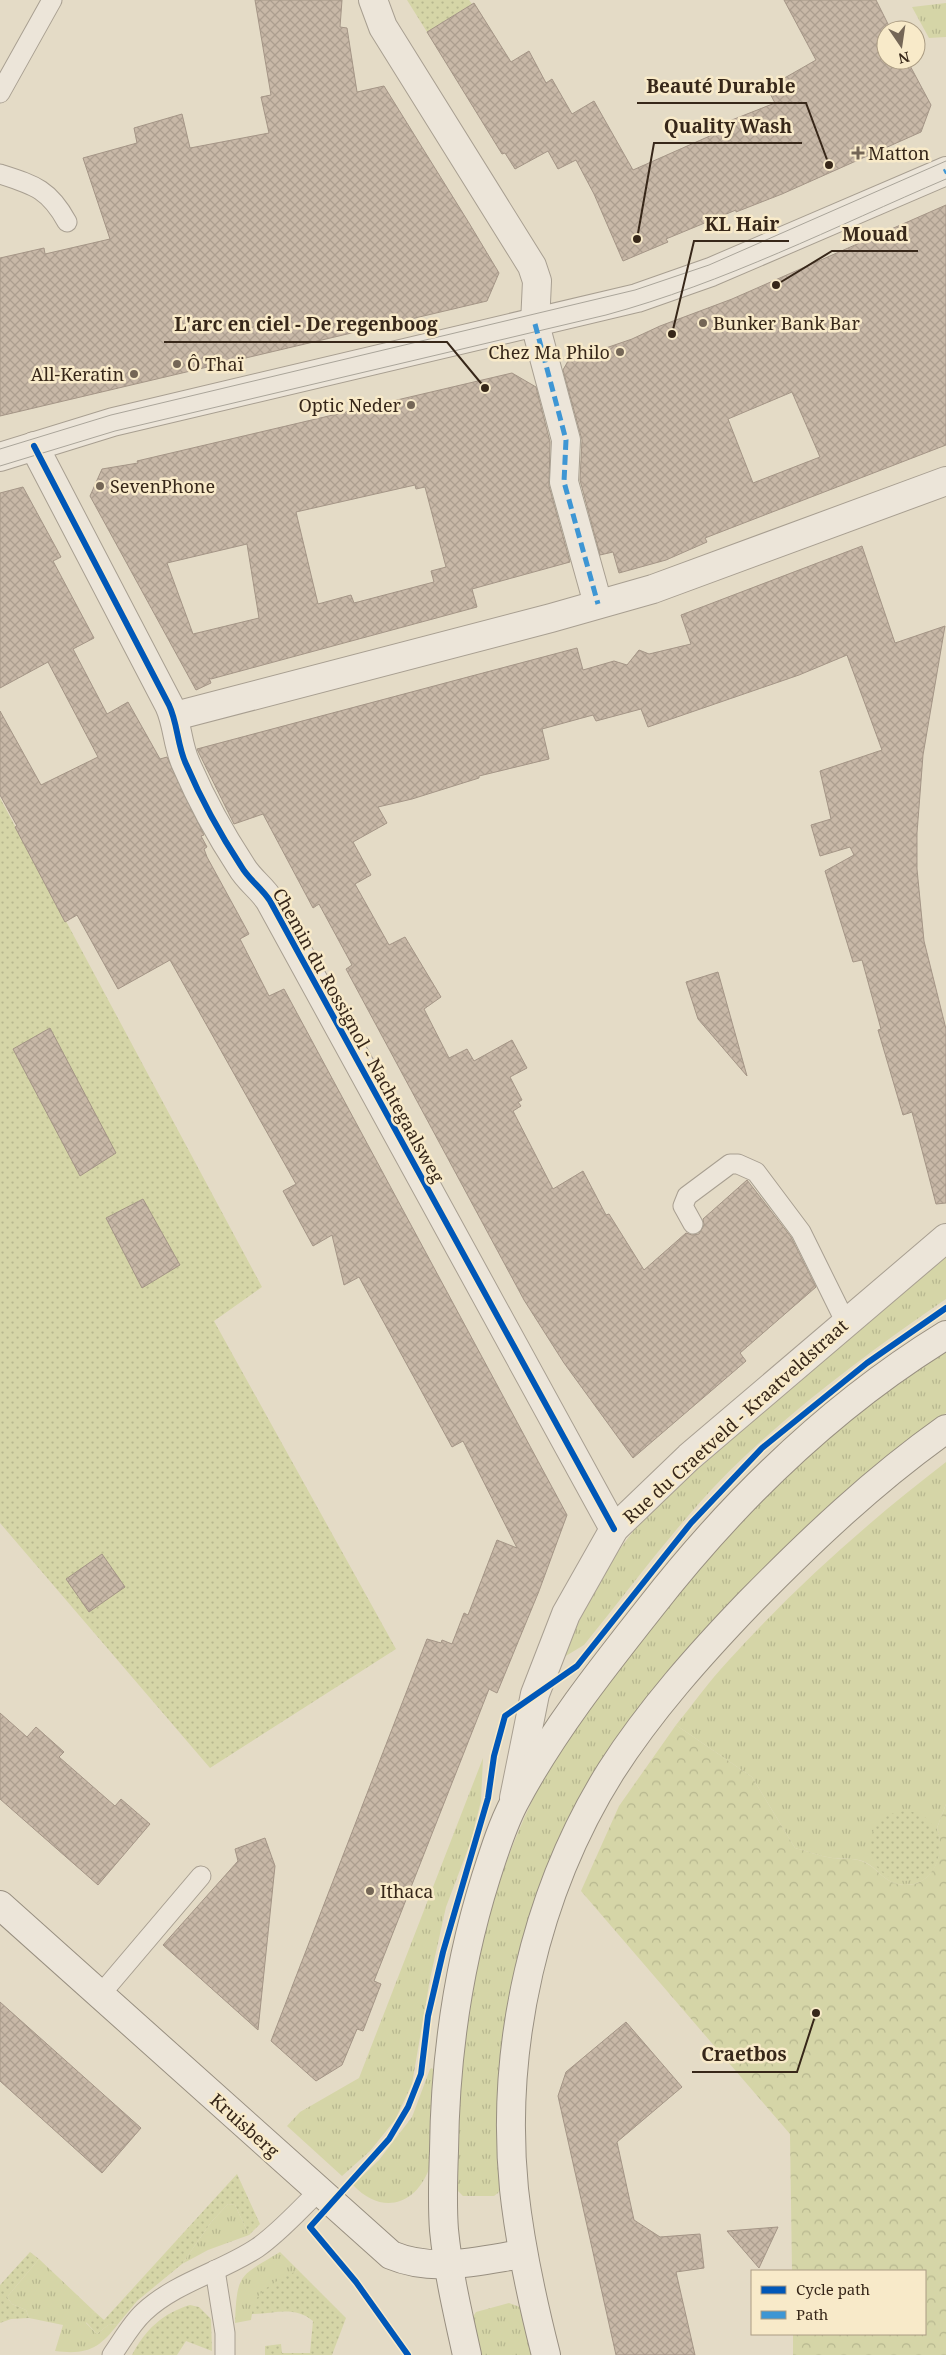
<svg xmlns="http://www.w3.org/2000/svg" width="946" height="2355" font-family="'Noto Serif',serif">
	<defs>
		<pattern id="grass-tufts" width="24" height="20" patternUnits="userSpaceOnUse" patternTransform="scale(1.25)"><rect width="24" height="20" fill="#d5d5a7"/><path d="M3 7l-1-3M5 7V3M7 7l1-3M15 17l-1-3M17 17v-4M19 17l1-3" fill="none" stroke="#b7b78f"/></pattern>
		<pattern id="forest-crowns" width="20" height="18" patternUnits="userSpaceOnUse" patternTransform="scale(1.25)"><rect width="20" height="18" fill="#d5d5a7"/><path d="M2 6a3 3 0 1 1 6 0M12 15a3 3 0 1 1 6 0" fill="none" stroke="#b7b78f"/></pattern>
		<pattern id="park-dots" width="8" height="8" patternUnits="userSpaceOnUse" patternTransform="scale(1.25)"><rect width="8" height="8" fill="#d5d5a7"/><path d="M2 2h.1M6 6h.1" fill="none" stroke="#b7b78f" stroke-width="1.8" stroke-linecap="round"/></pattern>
		<pattern id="building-cross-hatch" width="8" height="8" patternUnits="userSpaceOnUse" patternTransform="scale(1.25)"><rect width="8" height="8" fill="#c8b8a7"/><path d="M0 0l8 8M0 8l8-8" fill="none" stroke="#ac9e8f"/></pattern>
	</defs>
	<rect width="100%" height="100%" fill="#e4dbc6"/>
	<g fill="url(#grass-tufts)">
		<polygon points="946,3 946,37 929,38 912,7"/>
		<path d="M946,1251V1299C876,1347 808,1397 746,1455C686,1511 636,1581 584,1645L564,1657C590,1593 616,1544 666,1495Z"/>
		<path d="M946,1349V1413L893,1454L739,1594L693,1643L655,1689L568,1823L502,2186L498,2193L494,2196H463L457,2190L456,2185C455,2027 481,1882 562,1745C589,1700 625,1660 658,1620C695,1573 732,1527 775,1485C827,1434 887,1391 946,1349Z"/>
		<path d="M946,1462V1804L937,1828C946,1852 935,1886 904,1885C882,1884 877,1864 859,1860C850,1858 840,1859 832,1858C819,1856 807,1851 795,1848L752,1777L676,1725C694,1703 710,1680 729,1660C795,1587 868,1522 946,1462Z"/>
		<polygon points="483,1758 481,1801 471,1841 446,1907 430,1979 412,2084 395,2120 370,2151 342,2176 287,2126 300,2112 359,2078"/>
		<path d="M432,2068L434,2071L429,2169C415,2206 381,2215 353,2185L379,2160L412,2117L430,2069Z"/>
		<polygon points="228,2204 235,2205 249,2235 208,2250 182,2264 212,2221"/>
		<path d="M280,2252L298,2270C277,2282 254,2293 251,2320L235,2323C237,2273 239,2277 280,2252Z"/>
		<path d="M39,2259L95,2312L86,2323L97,2334L108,2325L118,2324C99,2349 87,2355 55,2351L63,2325L29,2318L26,2310L12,2304L7,2297Z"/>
		<polygon points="509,2303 520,2307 533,2355 479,2355 472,2318 476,2312"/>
	</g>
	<path fill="url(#forest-crowns)" d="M676,1725L752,1777L795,1848C807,1851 819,1856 832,1858C840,1859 850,1858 858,1860C877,1864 882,1884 904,1885C934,1886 946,1852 937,1828L946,1804V2355H793V2334H925V2271H792L790,2134L581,1891L619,1806Z"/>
	<g fill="url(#park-dots)">
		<polygon points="407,0 469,0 472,4 427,32"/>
		<polygon points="0,798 262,1287 214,1321 396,1649 210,1768 0,1523"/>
		<circle cx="905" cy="1846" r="35"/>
		<polygon points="237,2174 260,2224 249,2235 235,2205 228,2204 212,2221 182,2264 137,2301 118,2324 108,2325 97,2334 86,2322 95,2312 104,2320"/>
		<polygon points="30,2252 39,2259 7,2297 12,2304 26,2310 29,2318 11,2319 0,2323 0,2285"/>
		<path d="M298,2270L346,2318L332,2355H265V2346L281,2344L282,2353H310L313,2321C294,2305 274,2314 252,2314C252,2290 280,2280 298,2270Z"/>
		<path d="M190,2305L199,2307L211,2319L212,2351L186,2341L177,2355H132C145,2330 163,2313 190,2305Z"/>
	</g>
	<g fill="url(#building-cross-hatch)" stroke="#a49586" fill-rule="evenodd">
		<polygon points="255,0 342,0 340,27 347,28 357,92 384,86 469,223 499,273 487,301 0,416 0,258 44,248 45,254 110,239 83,158 137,143 134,128 182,114 190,148 269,133 261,97 271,95"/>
		<polygon points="784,0 876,0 891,30 886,30 886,60 907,60 931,105 921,132 782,194 736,212 736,210 666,239 668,242 623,261 594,194 576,160 558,169 548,151 515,169 505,153 502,154 427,32 474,3 511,62 529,51 546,83 552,79 572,114 594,101 633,170 712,135 709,129 775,103 767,88 816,60"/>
		<path d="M946,205V445L705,538L707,542L666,560L619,573L613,552L600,555L580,480L582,440L563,370L568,361L632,339L660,326L732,299ZM792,392L820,457L753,483L728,419Z"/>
		<path d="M512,373L536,387L550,442L549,486L570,562L472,589L477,607L211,679L209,678L211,683L196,690L90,496L102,469L138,463L137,461ZM415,485L416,489L425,487L446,567L431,571L434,582L354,603L351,595L318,604L296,512ZM247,544L259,618L193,634L167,563Z"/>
		<polygon points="23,487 61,557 53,561 94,638 73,649 107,714 128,702 160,759 167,757 204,835 201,836 207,847 204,849 207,857 249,934 240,939 269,996 284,989 567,1515 539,1591 497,1693 489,1689 374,1981 381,1984 363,2031 357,2029 342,2065 316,2081 271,2041 427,1639 441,1643 442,1640 452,1644 464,1613 468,1615 497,1540 517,1548 463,1441 452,1447 359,1277 344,1285 332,1235 313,1246 283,1191 296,1184 170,960 118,989 77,915 65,922 15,827 17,826 0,795 0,711 41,785 98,757 48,662 0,688 0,493"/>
		<polygon points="862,546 895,643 945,626 923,755 917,833 917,869 924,941 946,1029 946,1203 936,1204 912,1112 903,1115 878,1030 881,1029 862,960 853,962 825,871 854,855 850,847 820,856 811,825 831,819 820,771 882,750 847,655 799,675 648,727 641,709 596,721 593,715 542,729 549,759 479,776 479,778 412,799 378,807 387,823 353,842 371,875 355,884 389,945 405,937 441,997 424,1009 449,1058 467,1049 474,1061 512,1040 527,1068 510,1077 522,1100 518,1102 521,1106 513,1111 553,1189 583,1171 606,1215 609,1214 644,1270 686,1233 692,1235 699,1234 704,1225 703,1219 747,1180 791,1237 816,1287 740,1353 746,1361 633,1458 564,1363 524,1300 346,969 352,965 319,904 313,908 263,814 234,824 197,749 577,648 583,670 614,661 627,665 639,650 649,654 691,644 681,615"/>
		<polygon points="718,972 747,1076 698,1019 686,982"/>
		<polygon points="50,1028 116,1153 80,1176 13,1049"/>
		<polygon points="143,1199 180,1265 142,1288 106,1218"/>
		<polygon points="102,1554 125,1587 89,1612 66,1579"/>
		<polygon points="0,1713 27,1737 36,1727 64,1752 59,1757 115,1806 121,1799 150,1824 98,1885 0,1799"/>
		<polygon points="265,1838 275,1866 258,2030 163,1945 238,1861 235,1849"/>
		<polygon points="0,2002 141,2128 102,2173 0,2081"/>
		<polygon points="626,2022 682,2087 617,2142 634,2220 660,2237 700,2234 704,2268 676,2272 695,2355 616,2355 558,2096 566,2072"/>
		<polygon points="778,2227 759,2268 727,2231"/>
	</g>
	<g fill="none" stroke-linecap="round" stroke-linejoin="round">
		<defs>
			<g id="lane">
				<polyline points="0,93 52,0"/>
				<path d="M0,174C34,185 49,189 67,222"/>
				<polyline points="693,1224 683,1206 687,1196 730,1164 738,1164 756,1172 801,1232 846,1323"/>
				<polyline points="100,1995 201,1876"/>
				<polyline points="215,2270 225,2333 225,2355"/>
				<path d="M112,2355C122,2341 131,2324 144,2312C176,2282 221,2272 257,2248C280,2232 299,2210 319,2191"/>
			</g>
			<g id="street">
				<polyline points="373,0 383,27 532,266 537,281 535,324 566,440 564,482 598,604"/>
				<path d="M34,446L169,705C178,724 177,745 186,764C201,799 220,834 241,866C249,880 262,888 270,901L614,1529"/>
				<polyline points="0,457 113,422 637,298 711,272 946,171"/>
				<polyline points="175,716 551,618 653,589 946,481"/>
				<polyline points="514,1798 535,1694 566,1614 614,1529 689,1457 946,1238"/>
			</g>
			<g id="secondary">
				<path d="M0,1905L391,2255C434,2273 478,2261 522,2254"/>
				<path d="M467,2355C458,2314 448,2272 444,2230C442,2204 443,2177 444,2151C445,2058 458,1966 486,1877C494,1852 502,1826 514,1803C551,1733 600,1671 649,1609C733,1501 829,1407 946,1335"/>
				<path d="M546,2355C532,2300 520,2245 514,2189C500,2046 535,1892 611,1771C650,1710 700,1654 750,1602C811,1540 874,1480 946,1429"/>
			</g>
		</defs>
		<use href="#lane" stroke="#a89f91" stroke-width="21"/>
		<use href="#street" stroke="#a89f91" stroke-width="30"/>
		<use href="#secondary" stroke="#988f80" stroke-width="30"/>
		<use href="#lane" stroke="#ece5d9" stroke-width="19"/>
		<use href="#street" stroke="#ece5d9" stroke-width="28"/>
		<use href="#secondary" stroke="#ece5d9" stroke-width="28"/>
		<g stroke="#aaa59a" stroke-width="1">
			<polyline points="0,449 111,415 635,290 709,265 946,161"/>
			<path d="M0,466L115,431L606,315C724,283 834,227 946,179"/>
		</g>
		<g stroke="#3e96d4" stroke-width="5" stroke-dasharray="10 5" stroke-linecap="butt">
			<polyline points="944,172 946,171"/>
			<polyline points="535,324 566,440 564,482 598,604"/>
		</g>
		<defs>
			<g id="cycleway">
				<path d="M34,446L169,705C178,724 177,745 186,764C201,799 220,834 241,866C249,880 262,888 270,901L614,1529"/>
				<polyline points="408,2355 356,2282 310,2227 389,2139 408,2107 421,2074 428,2016 443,1952 488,1798 494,1756 505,1716 577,1666 691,1523 762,1448 867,1363 946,1308"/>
			</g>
		</defs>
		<use href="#cycleway" stroke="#f8eac9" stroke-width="9"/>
		<use href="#cycleway" stroke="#0057b8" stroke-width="6"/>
	</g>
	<g fill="#746656" stroke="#f8eac9" stroke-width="2">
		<path d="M855.5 145.5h5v5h5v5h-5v5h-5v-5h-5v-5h5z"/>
		<circle cx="703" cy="323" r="5"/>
		<circle cx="620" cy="352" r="5"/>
		<circle cx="177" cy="364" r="5"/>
		<circle cx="134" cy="374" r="5"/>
		<circle cx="411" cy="405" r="5"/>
		<circle cx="100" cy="486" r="5"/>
		<circle cx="370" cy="1891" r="5"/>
	</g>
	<g text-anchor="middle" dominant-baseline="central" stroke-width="5" stroke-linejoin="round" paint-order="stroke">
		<g font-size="18" fill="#372719" stroke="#f8eac9" text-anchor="start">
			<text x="868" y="153">Matton</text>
			<text x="713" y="323">Bunker Bank Bar</text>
			<text x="610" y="352" text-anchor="end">Chez Ma Philo</text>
			<text x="187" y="364">Ô Thaï</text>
			<text x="124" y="374" text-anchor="end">All-Keratin</text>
			<text x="401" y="405" text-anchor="end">Optic Neder</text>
			<text x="110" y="486">SevenPhone</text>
			<text x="380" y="1891">Ithaca</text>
		</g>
		<g font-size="18" fill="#372719" stroke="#f8eac9">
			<text transform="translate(359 1035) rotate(61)">Chemin du Rossignol - Nachtegaalsweg</text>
			<text transform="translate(735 1421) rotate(-42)">Rue du Craetveld - Kraatveldstraat</text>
			<text transform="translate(245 2125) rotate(42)">Kruisberg</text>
		</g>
	</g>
	<path fill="none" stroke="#372719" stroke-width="2" d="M829 165L806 103H637M637 239L654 143H802M672 334L694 241H789M776 285L832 251H918M485 388L447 342H164M816 2013L797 2072H692"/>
	<g fill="#372719" stroke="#f8eac9" stroke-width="2">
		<circle cx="829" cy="165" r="5"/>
		<circle cx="637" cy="239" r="5"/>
		<circle cx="672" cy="334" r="5"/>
		<circle cx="776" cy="285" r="5"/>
		<circle cx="485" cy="388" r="5"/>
		<circle cx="816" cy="2013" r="5"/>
	</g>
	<g font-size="19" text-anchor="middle" font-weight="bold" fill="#372719" stroke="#f8eac9" stroke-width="5" stroke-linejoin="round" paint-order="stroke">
		<text x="721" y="93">Beauté Durable</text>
		<text x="728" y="133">Quality Wash</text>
		<text x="742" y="231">KL Hair</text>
		<text x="875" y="241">Mouad</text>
		<text x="306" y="331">L'arc en ciel - De regenboog</text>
		<text x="744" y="2061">Craetbos</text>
	</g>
	<rect x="751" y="2270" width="175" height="65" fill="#f8eac9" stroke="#ab9c83"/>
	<rect x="761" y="2286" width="25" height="8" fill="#0057b8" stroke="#ab9c83"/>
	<text x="796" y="2295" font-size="15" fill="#372719">Cycle path</text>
	<rect x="761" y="2311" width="25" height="8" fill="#3e96d4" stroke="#ab9c83"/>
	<text x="796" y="2320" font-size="15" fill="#372719">Path</text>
	<g transform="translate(901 45) rotate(167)"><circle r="24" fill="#f8eac9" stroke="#ab9c83"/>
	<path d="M0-4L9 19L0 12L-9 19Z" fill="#746656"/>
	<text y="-8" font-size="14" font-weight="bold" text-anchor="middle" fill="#372719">N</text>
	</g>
</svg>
